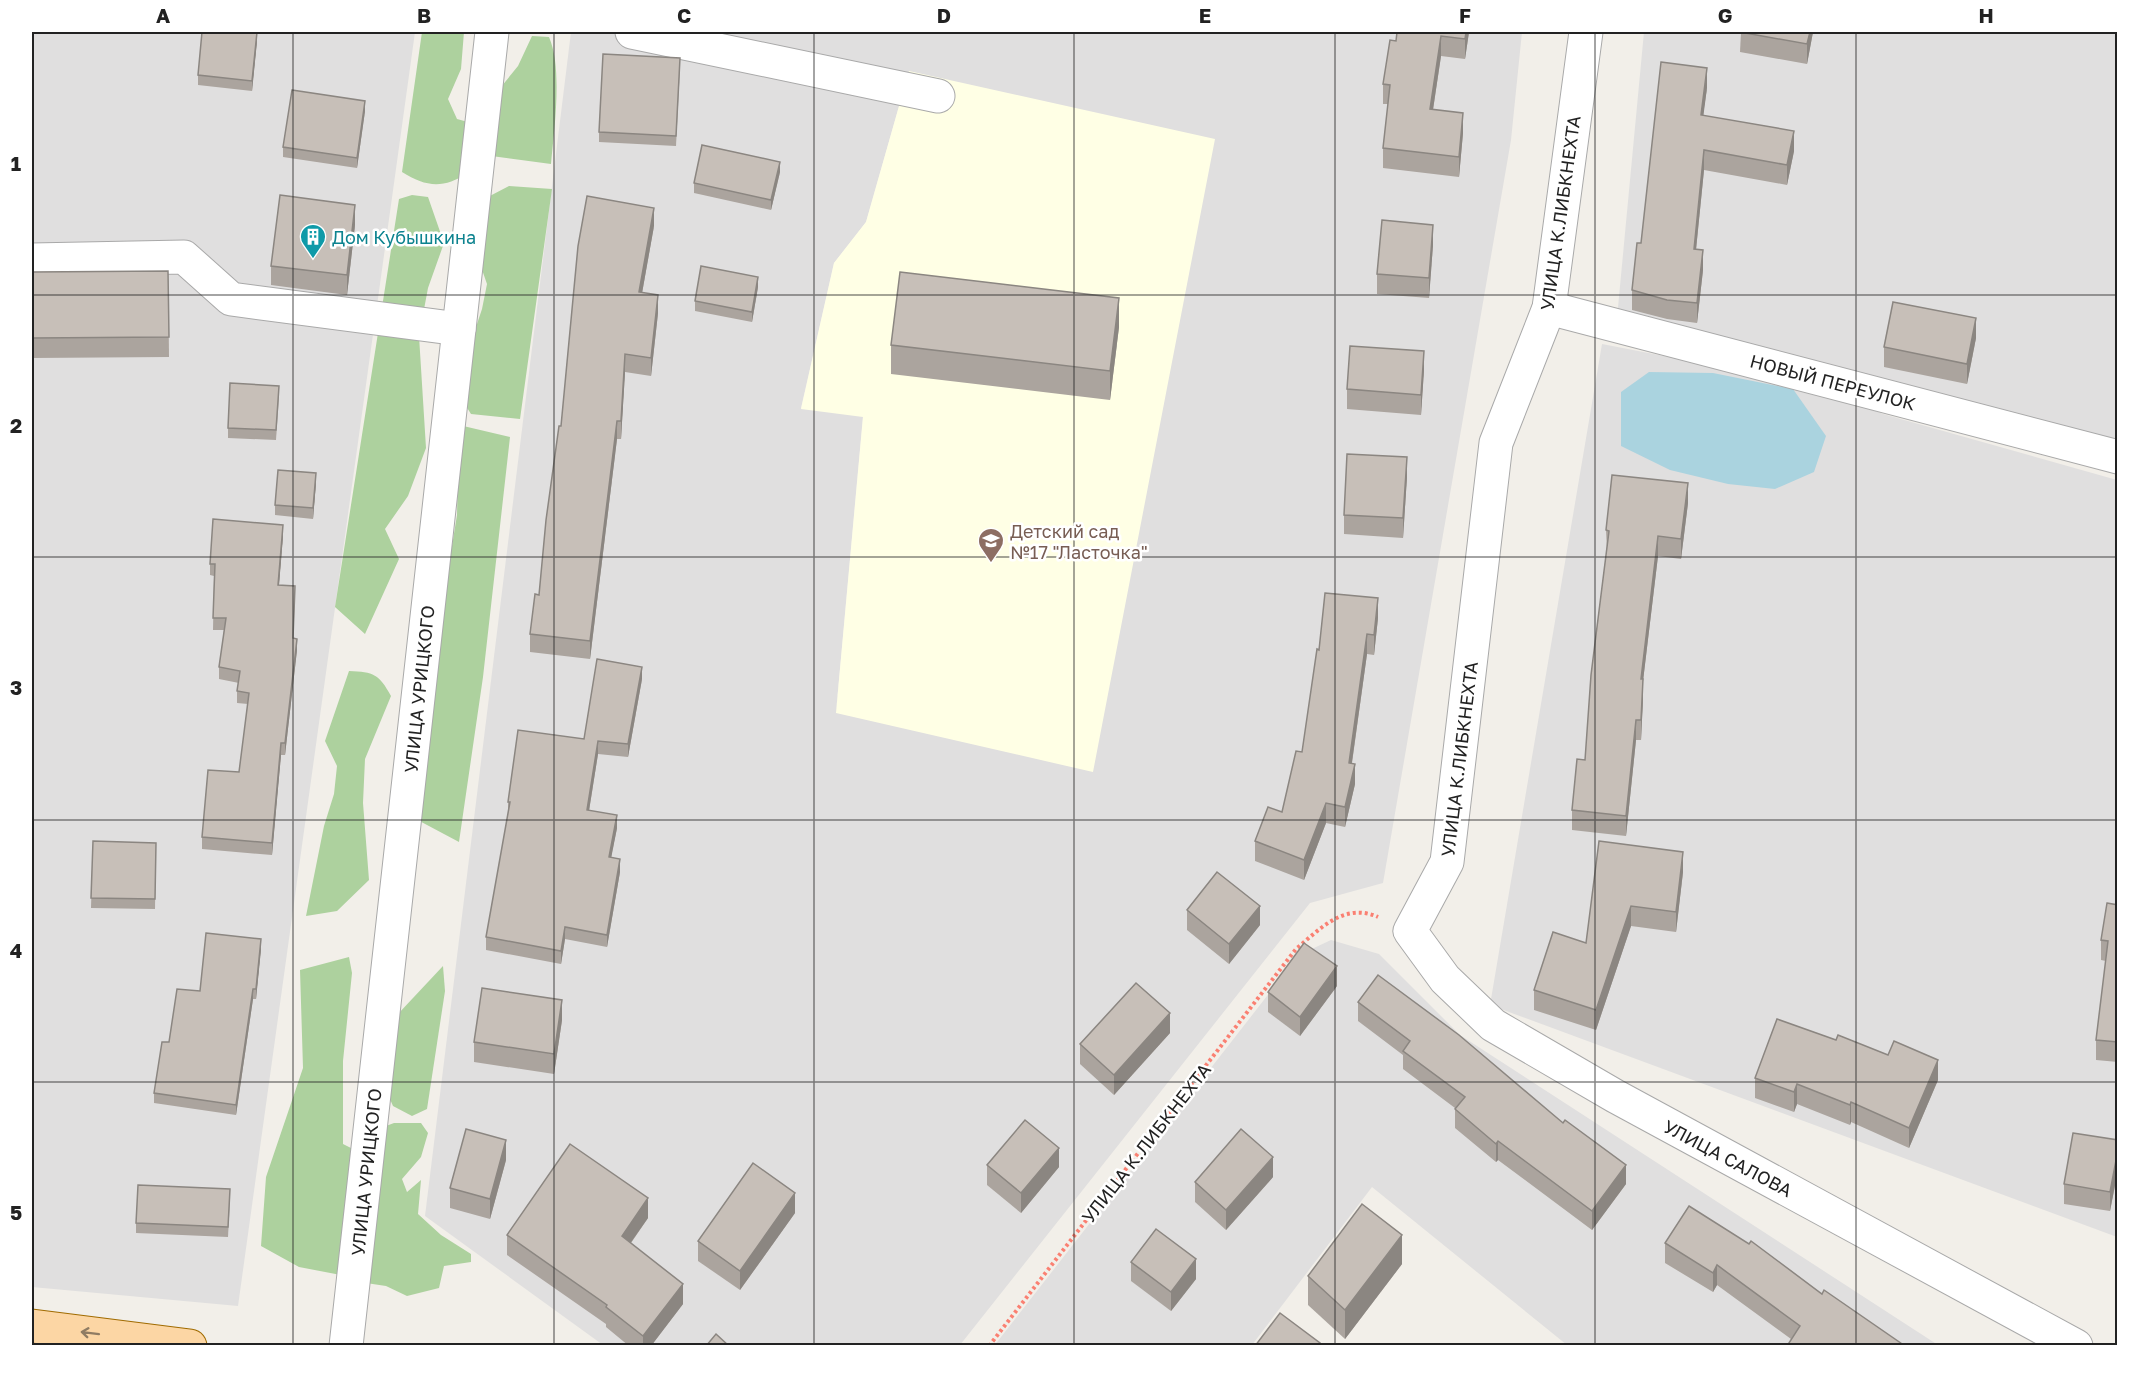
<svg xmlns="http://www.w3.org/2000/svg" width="2149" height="1377" font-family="'Golos Text',sans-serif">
	<rect width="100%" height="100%" fill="#f2efe9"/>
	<g fill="#e0dfdf" fill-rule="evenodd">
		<polygon points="32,32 415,32 238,1306 32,1287"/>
		<path d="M571,32H1522L1511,140L1383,883L1310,903L960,1345H603L425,1216ZM909,71L836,712L863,416L801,408L834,263L866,222Z"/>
		<polygon points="1644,32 2117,32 2117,442 1617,318"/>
		<polygon points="1602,344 1814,385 1883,414 2117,480 2117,1237 1490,1005"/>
		<polygon points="1331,940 1379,954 1460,1035 1938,1345 1567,1345 1372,1187 1252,1345 994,1346 1299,955"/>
	</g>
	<polygon fill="#ffffe5" points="909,71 1215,139 1093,772 836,713 863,417 801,409 834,263 866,222"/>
	<g fill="#add19e">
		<path d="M422,32H464L461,69L448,99L457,119L468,122V173C443,189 426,187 402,172Z"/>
		<path d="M532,36L549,37C563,69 554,129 551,164L484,155L501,87L518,66Z"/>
		<polygon points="509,186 552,189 520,419 471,414 459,395 464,363 482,309 487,284 479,261 486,198"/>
		<polygon points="412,195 428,197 444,243 428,288 419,336 426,448 408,496 385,529 399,559 365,634 335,607 399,199"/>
		<polygon points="459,425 510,437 483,677 459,842 412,817 440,577 452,546 457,515"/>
		<path d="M349,671C374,672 379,674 391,696L365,759L363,803L369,880L337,911L306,916L324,826L334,794L337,766L325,741Z"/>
		<polygon points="349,957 352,973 343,1061 343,1144 357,1151 346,1276 299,1267 261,1246 266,1177 303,1068 300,970"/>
		<polygon points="443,966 445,991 427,1109 412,1116 393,1106 386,1090 398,1014"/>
		<polygon points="394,1123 421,1123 428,1133 421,1157 402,1179 407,1192 421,1180 418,1214 441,1235 471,1254 471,1262 444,1266 439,1288 407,1296 386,1286 366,1283 378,1129"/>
	</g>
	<polygon fill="#aad3df" points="1649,372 1713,373 1793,389 1826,436 1814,472 1775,489 1728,484 1670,470 1621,446 1621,392"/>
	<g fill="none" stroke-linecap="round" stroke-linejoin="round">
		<defs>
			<g id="minor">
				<polyline points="632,32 938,96"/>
				<polyline points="1586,32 1549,308 1496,443 1447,862 1410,931 1445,979 1493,1025 1615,1096 2076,1346"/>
				<polyline points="32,260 184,257 231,299 459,329"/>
				<polyline points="1549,308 2118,457"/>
				<polyline points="346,1346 492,32"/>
			</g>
			<polyline id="major" points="32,1326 190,1346"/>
		</defs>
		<use href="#minor" stroke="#a9a9a9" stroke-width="35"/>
		<use href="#major" stroke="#a06b00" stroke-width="35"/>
		<path stroke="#fa8072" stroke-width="4" stroke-dasharray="3 3" stroke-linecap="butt" d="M989,1346L1296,949C1320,929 1344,902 1378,917"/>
		<use href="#minor" stroke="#fff" stroke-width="33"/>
		<use href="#major" stroke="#fcd6a4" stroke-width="33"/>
	</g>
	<g fill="#aba49e">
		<polygon points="1469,32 1465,59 1441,56 1433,110 1463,133 1459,177 1383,168 1383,148 1388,104 1383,104 1383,84 1396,41"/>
		<polygon points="1741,32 1813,32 1807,64 1740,52"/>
		<polygon points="257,41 252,91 198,85 198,75"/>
		<polygon points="680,68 676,146 599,142 599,132"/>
		<polygon points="1707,88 1703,115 1794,151 1787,185 1704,170 1696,250 1703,270 1697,323 1667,319 1632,310 1632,290 1641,243"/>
		<polygon points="365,111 357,168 283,157 283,147"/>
		<polygon points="780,172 771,210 694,193 694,183"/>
		<polygon points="355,225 347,295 271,285 271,266"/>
		<polygon points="654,226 642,293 658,313 651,376 625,372 621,439 617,439 590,659 530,652 530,634 539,595 561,426"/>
		<polygon points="1433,245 1429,298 1377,294 1377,274"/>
		<polygon points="168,271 169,357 32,358 32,272"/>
		<polygon points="758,287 752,322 695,311 695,301"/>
		<polygon points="1119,327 1110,400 891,374 891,345"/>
		<polygon points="1976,338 1967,384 1884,367 1884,347"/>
		<polygon points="1424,370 1421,415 1347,409 1347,389"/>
		<polygon points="279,396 276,440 228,438 228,428"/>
		<polygon points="1407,477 1403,538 1344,534 1344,515"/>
		<polygon points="316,483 313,519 275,515 275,505"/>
		<polygon points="1688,503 1681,559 1658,556 1643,681 1643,699 1641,740 1636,740 1626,836 1572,830 1572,810 1585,760 1607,550 1606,530"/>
		<polygon points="283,536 279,585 295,598 293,638 297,650 285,755 281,755 272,855 202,849 202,837 239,772 248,704 237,703 237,691 239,683 219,679 219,667 224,630 213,630 214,576 210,575 210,564"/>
		<polygon points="1378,618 1374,655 1367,654 1352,763 1355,784 1345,827 1326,823 1304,880 1255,861 1255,841 1282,812 1302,752 1319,650"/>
		<polygon points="642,679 628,757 598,754 589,811 617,828 611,857 620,872 607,947 565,939 561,964 486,950 486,937 508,814 508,802 584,739"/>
		<polygon points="93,841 156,843 155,909 91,908"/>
		<polygon points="1599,841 1683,872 1676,932 1631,926 1596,1030 1534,1010 1534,990 1586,943"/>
		<polygon points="2118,905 2118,1062 2096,1060 2096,1040 2106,961 2101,960 2101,940"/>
		<polygon points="1187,910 1260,925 1229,964 1187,930"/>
		<polygon points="261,949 256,999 253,999 236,1115 154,1103 154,1093 169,1042 200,991"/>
		<polygon points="1337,986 1300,1036 1268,1012 1268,992"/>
		<polygon points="1358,1002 1626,1184 1592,1230 1498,1160 1496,1162 1455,1128 1455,1108 1403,1069 1403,1055 1358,1021"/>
		<polygon points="562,1020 554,1074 474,1062 474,1042"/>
		<polygon points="1170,1033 1114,1095 1080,1064 1080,1044"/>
		<polygon points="1755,1078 1938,1080 1909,1148 1851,1122 1850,1125 1797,1104 1794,1112 1755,1098"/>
		<polygon points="2118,1140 2118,1170 2110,1211 2064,1204 2064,1184"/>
		<polygon points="506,1160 490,1219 450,1208 450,1188"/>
		<polygon points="987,1165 1059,1167 1021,1213 987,1185"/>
		<polygon points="1273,1177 1226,1230 1195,1202 1195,1182"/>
		<polygon points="230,1199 228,1237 136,1233 136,1223"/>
		<polygon points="795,1213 740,1290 698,1261 698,1241"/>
		<polygon points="648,1218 631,1243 683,1304 651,1346 629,1346 606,1327 606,1324 507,1255 507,1235"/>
		<polygon points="1665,1243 1822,1294 1791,1339 1717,1285 1713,1292 1665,1263"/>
		<polygon points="1131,1262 1196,1279 1171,1311 1131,1281"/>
		<polygon points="1402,1264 1345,1339 1308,1305 1308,1276"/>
	</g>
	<g fill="#8b8681">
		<polygon points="257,32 257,41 252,91 252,81"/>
		<polygon points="1466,32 1469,32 1465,59 1465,39"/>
		<polygon points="1810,32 1813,32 1807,64 1807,44"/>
		<polygon points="1441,36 1441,56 1430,129 1430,109"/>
		<polygon points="1707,68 1707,88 1701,134 1701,115"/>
		<polygon points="365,101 365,111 357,168 357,158"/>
		<polygon points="1463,113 1463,133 1459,177 1459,157"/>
		<polygon points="1794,131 1794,151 1787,185 1787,165"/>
		<polygon points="1704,150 1704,170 1694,269 1694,249"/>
		<polygon points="780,162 780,172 771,210 771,200"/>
		<polygon points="355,205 355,225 347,295 347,275"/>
		<polygon points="654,208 654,226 639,310 639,292"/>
		<polygon points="1433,225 1433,245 1429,298 1429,278"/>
		<polygon points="1703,250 1703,270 1697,323 1697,303"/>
		<polygon points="758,277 758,287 752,322 752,312"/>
		<polygon points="658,295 658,313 651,376 651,358"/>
		<polygon points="1119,298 1119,327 1110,400 1110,371"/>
		<polygon points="1976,318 1976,338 1967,384 1967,364"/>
		<polygon points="1424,351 1424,370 1421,415 1421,395"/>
		<polygon points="625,354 625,372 621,439 621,421"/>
		<polygon points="617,421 617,439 590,659 590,641"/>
		<polygon points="1407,457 1407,477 1403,538 1403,518"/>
		<polygon points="316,473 316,483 313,519 313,508"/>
		<polygon points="1688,483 1688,503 1681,559 1681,539"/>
		<polygon points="283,525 283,536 278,597 278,585"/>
		<polygon points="1658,536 1658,556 1643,681 1643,699 1641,740 1641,679"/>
		<polygon points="1378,598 1378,618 1374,655 1374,635"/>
		<polygon points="1367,634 1367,654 1349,783 1349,763"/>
		<polygon points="297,639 297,650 285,755 285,743"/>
		<polygon points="642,667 642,679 628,757 628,744"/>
		<polygon points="1636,720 1636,740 1626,836 1626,816"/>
		<polygon points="598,741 598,754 587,823 587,810"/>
		<polygon points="281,743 281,755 272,855 272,843"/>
		<polygon points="1355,764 1355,784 1345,827 1345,807"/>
		<polygon points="1326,803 1326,823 1304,880 1304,860"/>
		<polygon points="617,815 617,828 609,869 609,857"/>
		<polygon points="1683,852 1683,872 1676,932 1676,912"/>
		<polygon points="620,859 620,872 607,947 607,935"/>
		<polygon points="1260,906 1260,925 1229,964 1229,944"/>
		<polygon points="1631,906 1631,926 1596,1030 1596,1010"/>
		<polygon points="565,927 565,939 561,964 561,951"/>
		<polygon points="261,939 261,949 256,999 256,989"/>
		<polygon points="1337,966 1337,986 1300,1036 1300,1017"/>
		<polygon points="253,989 253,999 236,1115 236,1105"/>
		<polygon points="562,1000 562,1020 554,1074 554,1054"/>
		<polygon points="1170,1013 1170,1033 1114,1095 1114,1075"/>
		<polygon points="1938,1060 1938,1080 1909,1148 1909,1128"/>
		<polygon points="1797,1084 1797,1104 1794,1112 1794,1092"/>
		<polygon points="1851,1102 1851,1122 1850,1125 1850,1105"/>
		<polygon points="506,1140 506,1160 490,1219 490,1199"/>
		<polygon points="1498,1141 1498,1160 1496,1162 1496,1144"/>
		<polygon points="1059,1148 1059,1167 1021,1213 1021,1193"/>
		<polygon points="2118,1150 2118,1170 2110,1211 2110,1192"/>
		<polygon points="1273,1157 1273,1177 1226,1230 1226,1210"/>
		<polygon points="1626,1165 1626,1184 1592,1230 1592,1211"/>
		<polygon points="795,1193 795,1213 740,1290 740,1271"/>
		<polygon points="648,1198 648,1218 622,1255 622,1236"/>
		<polygon points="1402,1235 1402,1264 1345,1339 1345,1310"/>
		<polygon points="1196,1259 1196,1279 1171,1311 1171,1292"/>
		<polygon points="1717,1265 1717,1285 1713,1292 1713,1273"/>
		<polygon points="683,1284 683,1304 651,1346 643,1346 643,1336"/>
	</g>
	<g fill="#c7bfb8" stroke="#8b8681" stroke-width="1.5">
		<polygon points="202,32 257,32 252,81 198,75"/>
		<polygon points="1397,32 1466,32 1465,39 1441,36 1430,109 1463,113 1459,157 1383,148 1390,85 1383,84 1390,40 1396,41"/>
		<polygon points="1740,32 1810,32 1807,44"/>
		<polygon points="603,54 680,58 676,136 599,132"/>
		<polygon points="1661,62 1707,68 1701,115 1794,131 1787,165 1704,150 1694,249 1703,250 1697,303 1667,300 1632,290 1637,243 1641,243"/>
		<polygon points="292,90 365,101 357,158 283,147"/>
		<polygon points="702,145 780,162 771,200 694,183"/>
		<polygon points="280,195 355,205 347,275 271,266"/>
		<polygon points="587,196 654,208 639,292 658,295 651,358 625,354 621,421 617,421 590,641 530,634 535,594 539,595 546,520 559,426 561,426 578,246"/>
		<polygon points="1382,220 1433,225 1429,278 1377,274"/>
		<polygon points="701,266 758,277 752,312 695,301"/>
		<polygon points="168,271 169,337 32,338 32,272"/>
		<polygon points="900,272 1119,298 1110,371 891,345"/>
		<polygon points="1893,302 1976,318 1967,364 1884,347"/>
		<polygon points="1350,346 1424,351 1421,395 1347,389"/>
		<polygon points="230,383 279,386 276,430 228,428"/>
		<polygon points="1347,454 1407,457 1403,518 1344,515"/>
		<polygon points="278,470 316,473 313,508 275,505"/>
		<polygon points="1612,475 1688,483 1681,539 1658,536 1641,679 1643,679 1641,720 1636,720 1626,816 1572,810 1577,759 1585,760 1591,675 1609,531 1606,530"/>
		<polygon points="213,519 283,525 278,585 295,586 293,638 297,639 285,743 281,743 272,843 202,837 208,770 239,772 249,693 237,691 240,671 219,667 226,618 213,618 215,564 210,564"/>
		<polygon points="1325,593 1378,598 1374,635 1367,634 1349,763 1355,764 1345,807 1326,803 1304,860 1255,841 1268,807 1282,812 1296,751 1302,752 1317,649 1319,650"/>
		<polygon points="597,659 642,667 628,744 598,741 587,810 617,815 609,857 620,859 607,935 565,927 561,951 486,937 510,802 508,802 518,730 584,739"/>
		<polygon points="93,841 156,843 155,899 91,898"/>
		<polygon points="1599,841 1683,852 1676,912 1631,906 1596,1010 1534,990 1553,932 1586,943"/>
		<polygon points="1217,872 1260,906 1229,944 1187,910"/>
		<polygon points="2107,903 2118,905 2118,1042 2096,1040 2108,941 2101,940"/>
		<polygon points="206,933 261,939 256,989 253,989 236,1105 154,1093 162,1042 169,1042 177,989 200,991"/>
		<polygon points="1304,943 1337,966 1300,1017 1268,992"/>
		<polygon points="1378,975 1459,1035 1563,1123 1565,1120 1626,1165 1592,1211 1498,1141 1496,1144 1455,1109 1465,1097 1403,1051 1410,1041 1358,1002"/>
		<polygon points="1136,983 1170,1013 1114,1075 1080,1044"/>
		<polygon points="482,988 562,1000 554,1054 474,1042"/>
		<polygon points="1777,1019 1836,1040 1838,1035 1888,1055 1894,1041 1938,1060 1909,1128 1851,1102 1850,1105 1797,1084 1794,1092 1755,1078"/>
		<polygon points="1025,1120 1059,1148 1021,1193 987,1165"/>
		<polygon points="466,1129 506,1140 490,1199 450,1188"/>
		<polygon points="1241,1129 1273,1157 1226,1210 1195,1182"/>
		<polygon points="2073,1133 2118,1140 2118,1150 2110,1192 2064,1184"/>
		<polygon points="570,1144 648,1198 622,1236 683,1284 643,1336 606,1307 607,1305 507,1235"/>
		<polygon points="753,1163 795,1193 740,1271 698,1241"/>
		<polygon points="138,1185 230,1189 228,1227 136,1223"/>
		<polygon points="1362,1204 1402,1235 1345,1310 1308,1276"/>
		<polygon points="1689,1206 1749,1244 1751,1241 1822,1294 1824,1290 1905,1346 1787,1346 1800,1326 1717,1265 1713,1273 1665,1243"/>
		<polygon points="1156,1229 1196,1259 1171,1292 1131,1262"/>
		<polygon points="1280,1313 1320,1343 1318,1346 1255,1346"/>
		<polygon points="716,1334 729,1346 706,1346"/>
	</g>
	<defs><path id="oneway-shaft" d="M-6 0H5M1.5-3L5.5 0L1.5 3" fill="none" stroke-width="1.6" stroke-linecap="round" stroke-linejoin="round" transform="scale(1.5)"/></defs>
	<use stroke="#8f7c63" href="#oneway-shaft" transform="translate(90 1333) rotate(-173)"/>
	<path fill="none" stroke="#222" stroke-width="1.5" stroke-opacity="0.55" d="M293,32V1346M554,32V1346M814,32V1346M1074,32V1346M1335,32V1346M1595,32V1346M1856,32V1346M32,295H2118M32,557H2118M32,820H2118M32,1082H2118"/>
	<defs>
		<symbol id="building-pin" viewBox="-11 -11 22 30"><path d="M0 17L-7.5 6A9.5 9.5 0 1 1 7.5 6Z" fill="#0f9aa8" stroke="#fff"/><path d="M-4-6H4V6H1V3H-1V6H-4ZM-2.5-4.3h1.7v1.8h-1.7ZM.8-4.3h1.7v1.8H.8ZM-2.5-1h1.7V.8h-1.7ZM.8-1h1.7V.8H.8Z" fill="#fff"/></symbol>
		<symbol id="school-pin" viewBox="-11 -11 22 30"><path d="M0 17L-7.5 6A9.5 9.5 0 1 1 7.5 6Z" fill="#8d6e63" stroke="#fff"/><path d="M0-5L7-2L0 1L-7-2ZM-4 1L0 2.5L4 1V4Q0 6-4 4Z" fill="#fff"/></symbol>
	</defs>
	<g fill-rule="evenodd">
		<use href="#building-pin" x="298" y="222" width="30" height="40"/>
		<use href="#school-pin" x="976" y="526" width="30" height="40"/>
	</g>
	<g text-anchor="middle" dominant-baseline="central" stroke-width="5" stroke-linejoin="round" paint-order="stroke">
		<g font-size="18" fill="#222" stroke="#fff">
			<text transform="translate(1560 213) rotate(-82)">УЛИЦА К.ЛИБКНЕХТА</text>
			<text transform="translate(1833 382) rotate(15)">НОВЫЙ ПЕРЕУЛОК</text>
			<text transform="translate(419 689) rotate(-84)">УЛИЦА УРИЦКОГО</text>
			<text transform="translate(1459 759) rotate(-83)">УЛИЦА К.ЛИБКНЕХТА</text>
			<text transform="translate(1146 1143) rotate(-52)">УЛИЦА К.ЛИБКНЕХТА</text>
			<text transform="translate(1728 1158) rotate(28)">УЛИЦА САЛОВА</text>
			<text transform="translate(366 1172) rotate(-84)">УЛИЦА УРИЦКОГО</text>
		</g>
		<g font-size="18" fill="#0d838f" stroke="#fff" text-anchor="start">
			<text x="332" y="237">Дом Кубышкина</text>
		</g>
		<g font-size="18" fill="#785e54" stroke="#fff" text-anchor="start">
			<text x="1010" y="531">Детский сад<tspan x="1010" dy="21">№17 "Ласточка"</tspan></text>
		</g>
	</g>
	<rect width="2149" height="1377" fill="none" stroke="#ffffff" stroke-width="66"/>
	<rect x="33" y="33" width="2083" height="1311" fill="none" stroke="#222" stroke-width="2"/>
	<g font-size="20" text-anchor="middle" font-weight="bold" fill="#222">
		<text x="163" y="23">A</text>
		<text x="424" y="23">B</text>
		<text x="684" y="23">C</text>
		<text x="944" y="23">D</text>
		<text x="1205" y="23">E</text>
		<text x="1465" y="23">F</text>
		<text x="1725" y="23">G</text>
		<text x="1986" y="23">H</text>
		<text x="16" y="171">1</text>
		<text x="16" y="433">2</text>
		<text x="16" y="695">3</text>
		<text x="16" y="958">4</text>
		<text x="16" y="1220">5</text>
	</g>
</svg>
